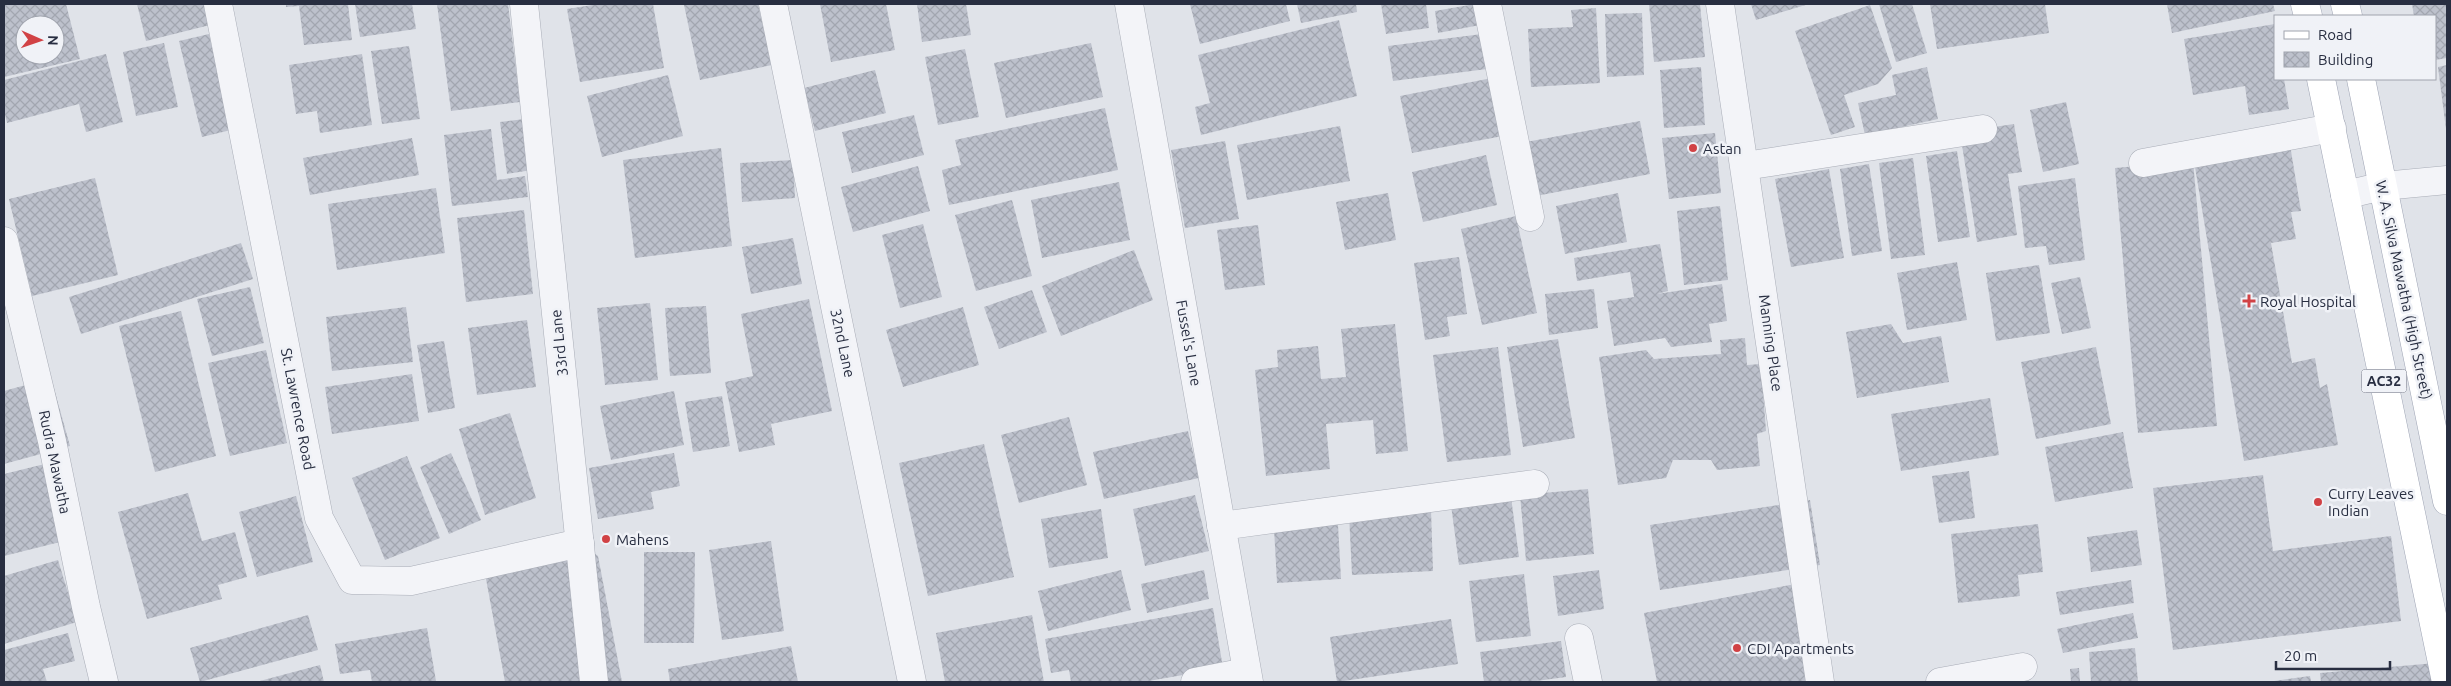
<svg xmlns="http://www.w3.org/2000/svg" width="2451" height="686" font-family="Ubuntu,sans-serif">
	<defs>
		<pattern id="building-cross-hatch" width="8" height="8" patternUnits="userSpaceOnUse" patternTransform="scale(1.25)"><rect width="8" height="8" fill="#bdc1cc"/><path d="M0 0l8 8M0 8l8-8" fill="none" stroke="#a2a6b0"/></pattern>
	</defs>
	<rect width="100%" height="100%" fill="#e0e3e9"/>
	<g fill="url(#building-cross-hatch)" fill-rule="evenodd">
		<path d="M4,4H66L80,59L4,77ZM25,25H55V55H25Z"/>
		<polygon points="137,4 204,4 210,25 146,41"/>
		<polygon points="286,4 348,4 352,40 304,45 299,6 286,7"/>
		<polygon points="355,4 412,4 416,29 360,37"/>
		<polygon points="437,4 508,4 520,102 451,111"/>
		<polygon points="599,4 653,4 664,68 580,82 567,9"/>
		<polygon points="689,4 758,4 772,65 700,80 684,5"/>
		<polygon points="820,4 886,4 895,50 831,62"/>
		<polygon points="917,4 966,4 971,35 922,42"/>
		<polygon points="1190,4 1286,4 1290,21 1200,44"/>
		<polygon points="1297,4 1356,4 1357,12 1301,23"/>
		<polygon points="1381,4 1426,4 1429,28 1386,34"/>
		<polygon points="1475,4 1480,25 1438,33 1435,11"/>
		<polygon points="1649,4 1700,4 1705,57 1654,62"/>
		<polygon points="1751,4 1809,4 1756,20"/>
		<polygon points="1879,4 1912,4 1927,53 1896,62"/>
		<polygon points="1930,4 2045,4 2049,33 1937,49"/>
		<polygon points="2167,4 2273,4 2275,11 2172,33"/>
		<polygon points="2412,4 2447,4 2447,58 2435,60 2435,16 2414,16"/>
		<polygon points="1870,5 1892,68 1878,84 1844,95 1855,127 1831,135 1795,31"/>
		<polygon points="1596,8 1600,83 1531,87 1528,29 1573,27 1571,10"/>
		<polygon points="1642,13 1644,75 1607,77 1605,14"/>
		<polygon points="1339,20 1357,96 1201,135 1195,107 1210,103 1198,55"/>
		<polygon points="2275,24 2275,79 2284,79 2289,109 2249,115 2245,86 2193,95 2184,39"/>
		<polygon points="209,34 231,130 202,137 179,41"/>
		<polygon points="1482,34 1487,69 1393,81 1388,46"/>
		<polygon points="164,43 178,107 136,116 123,52"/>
		<polygon points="1091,43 1103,97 1006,118 994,63"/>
		<polygon points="409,46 420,119 382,124 371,51"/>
		<polygon points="965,49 979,117 938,125 925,57"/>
		<polygon points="106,54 123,122 86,132 79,104 7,123 4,110 4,80"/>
		<polygon points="362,54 372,125 320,133 317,111 296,114 289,65"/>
		<polygon points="2447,65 2447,129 2446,129 2438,67"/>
		<polygon points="1701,67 1705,125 1664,128 1660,70"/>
		<polygon points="1927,67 1938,119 1865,135 1858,103 1896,95 1892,75"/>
		<polygon points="875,70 886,113 815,131 804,88"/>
		<polygon points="668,75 683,136 602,157 587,96"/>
		<polygon points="1492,78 1503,136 1412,153 1400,96"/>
		<polygon points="2066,102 2079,164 2043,172 2030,110"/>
		<polygon points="1105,108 1118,170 949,205 942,170 961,165 955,140"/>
		<polygon points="914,115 924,155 852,173 842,132"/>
		<polygon points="525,119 532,170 507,174 500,122"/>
		<polygon points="1640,121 1650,174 1536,196 1526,142"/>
		<polygon points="2014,124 2022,172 2008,174 2017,235 1977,242 1960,132"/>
		<polygon points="1340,126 1350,181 1247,200 1237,145"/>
		<polygon points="491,129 497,180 525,176 528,197 452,206 444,135"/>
		<polygon points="1715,133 1721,193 1669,199 1662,138"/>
		<polygon points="412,138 419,175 310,195 303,158"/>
		<polygon points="1225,141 1239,219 1185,228 1171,150"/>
		<polygon points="2290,145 2301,211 2291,212 2296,239 2271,243 2292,363 2315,358 2320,388 2327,384 2338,445 2244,461 2194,161"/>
		<polygon points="721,148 732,246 635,258 623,160"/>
		<polygon points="1957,151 1970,237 1938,242 1926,156"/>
		<polygon points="1486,155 1497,205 1423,222 1412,172"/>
		<polygon points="1913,158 1925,255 1891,259 1879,163"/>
		<polygon points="793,160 795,198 742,202 740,163"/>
		<polygon points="2193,161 2217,426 2138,433 2115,168"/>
		<polygon points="1869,164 1882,251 1852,256 1840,169"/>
		<polygon points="918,166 930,211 853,232 841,187"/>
		<polygon points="1829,169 1844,258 1791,267 1775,179"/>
		<polygon points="95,178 118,275 32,296 9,199"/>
		<polygon points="2075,178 2085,260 2049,265 2046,246 2025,248 2018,186"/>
		<polygon points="1119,182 1130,240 1042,258 1031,200"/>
		<polygon points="436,188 445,253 337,270 328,204"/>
		<polygon points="1388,193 1396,240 1345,250 1336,202"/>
		<polygon points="1618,193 1627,242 1565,254 1556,206"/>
		<polygon points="1012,200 1032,276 976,291 955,215"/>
		<polygon points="1720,206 1728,280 1684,285 1677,211"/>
		<polygon points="524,210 533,294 466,302 457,218"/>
		<polygon points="1516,216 1537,313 1482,325 1461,229"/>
		<polygon points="923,224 942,297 900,308 882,235"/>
		<polygon points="1258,225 1265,285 1225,290 1217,230"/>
		<polygon points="793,238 802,284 751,294 742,247"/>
		<polygon points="241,243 253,279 81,334 69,297"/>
		<polygon points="1660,244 1668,291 1657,294 1722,284 1727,321 1709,324 1712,342 1671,347 1665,338 1614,346 1607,301 1634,297 1630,272 1577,281 1574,258"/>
		<polygon points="1134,250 1153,300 1061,336 1042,286"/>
		<polygon points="1459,257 1467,314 1447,317 1450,336 1425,340 1414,263"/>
		<polygon points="1957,262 1967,320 1907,330 1897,273"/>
		<polygon points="2039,265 2050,333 1996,341 1986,273"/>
		<polygon points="2080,277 2091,328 2062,334 2051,283"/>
		<polygon points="250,287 264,343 212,356 197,299"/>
		<polygon points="1594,289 1598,328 1549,335 1545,294"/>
		<polygon points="1032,290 1047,332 999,349 984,307"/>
		<polygon points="809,299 832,411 771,424 775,445 739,452 725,382 753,376 741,314"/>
		<polygon points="650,303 658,380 605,385 597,308"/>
		<polygon points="706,306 711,373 670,376 665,308"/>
		<polygon points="406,307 413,362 332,371 326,317"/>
		<polygon points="963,307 979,365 903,387 886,330"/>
		<polygon points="181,311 216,456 155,472 119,326"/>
		<polygon points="527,320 536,387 477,395 468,328"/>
		<polygon points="1395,324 1408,451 1376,454 1373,420 1326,424 1330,469 1266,476 1255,370 1278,367 1277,350 1318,346 1321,379 1346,377 1341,329"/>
		<polygon points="1891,324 1903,343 1941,336 1949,382 1857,398 1846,332"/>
		<polygon points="1745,338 1747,365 1761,364 1766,431 1757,434 1760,466 1717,470 1711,460 1673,460 1666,478 1618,485 1599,357 1646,350 1654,359 1721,354 1720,340"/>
		<polygon points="1558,339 1575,438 1523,447 1507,347"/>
		<polygon points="444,341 455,408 428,413 417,345"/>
		<polygon points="1498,347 1511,455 1447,462 1433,355"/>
		<polygon points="2096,347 2111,424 2036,439 2021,362"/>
		<polygon points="266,350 287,443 230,456 208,363"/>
		<polygon points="412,374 419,421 332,434 325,387"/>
		<polygon points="51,378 70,446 4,464 4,391"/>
		<polygon points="674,391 684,445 611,460 600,406"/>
		<polygon points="722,396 730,446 693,452 685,402"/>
		<polygon points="1990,398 1999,455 1901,471 1891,414"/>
		<polygon points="510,413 536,498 485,515 459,429"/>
		<polygon points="1069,417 1087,485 1019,503 1001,435"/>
		<polygon points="1188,431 1199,478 1104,499 1093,452"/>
		<polygon points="2123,432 2133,488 2055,502 2045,447"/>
		<polygon points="984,444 1014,577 928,596 899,463"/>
		<polygon points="451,453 481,520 449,534 420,467"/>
		<polygon points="674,453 680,486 651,492 654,509 598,519 589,468"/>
		<polygon points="407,456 440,538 385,560 352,478"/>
		<polygon points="65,459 84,536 4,556 4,474"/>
		<polygon points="1969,471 1975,518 1939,523 1932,476"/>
		<polygon points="2263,475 2273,551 2391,536 2401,621 2173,650 2153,488"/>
		<polygon points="1588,489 1594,554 1526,561 1520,495"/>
		<polygon points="188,493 202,541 235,532 247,577 218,585 222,599 147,619 118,512"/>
		<polygon points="1195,495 1209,551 1145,566 1133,509"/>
		<polygon points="296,496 313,562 257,577 239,512"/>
		<polygon points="1511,497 1519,557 1459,565 1451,505"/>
		<polygon points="1810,500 1820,565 1660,590 1650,525"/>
		<polygon points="1101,509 1108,558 1049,568 1041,519"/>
		<polygon points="1431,510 1433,571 1352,575 1349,514"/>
		<polygon points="2038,524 2043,572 2018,575 2020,596 1958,603 1951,534"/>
		<polygon points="1338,525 1341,579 1277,583 1274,528"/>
		<polygon points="2137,530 2142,565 2091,572 2087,537"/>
		<polygon points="771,541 784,631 722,640 709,550"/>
		<polygon points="588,549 598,556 622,682 505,682 484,568"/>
		<polygon points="644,552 695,552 694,643 644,643"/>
		<polygon points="58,560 77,622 4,644 4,576"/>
		<polygon points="1121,570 1131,610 1048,631 1038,591"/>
		<polygon points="1204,570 1209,599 1147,613 1141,584"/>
		<polygon points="1599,570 1604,609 1558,616 1553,576"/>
		<polygon points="1524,574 1531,636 1476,642 1469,581"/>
		<polygon points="2131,580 2134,603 2060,615 2056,592"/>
		<polygon points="1811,581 1831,682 1657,682 1644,613"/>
		<polygon points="1213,608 1223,668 1143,682 1071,682 1069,670 1051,673 1045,639"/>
		<polygon points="2133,613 2138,638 2063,653 2057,629"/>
		<polygon points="308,615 318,650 200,682 190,648"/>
		<polygon points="1032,615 1044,682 945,682 936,633"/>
		<polygon points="1451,619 1458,664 1337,682 1330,637"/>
		<polygon points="427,628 436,681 372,682 370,670 340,674 335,644"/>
		<polygon points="68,633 75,661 43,669 47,682 4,682 4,650"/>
		<polygon points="1561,641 1566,677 1529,682 1484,682 1480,652"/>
		<polygon points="791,646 798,682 670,682 668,669"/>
		<polygon points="2135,648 2138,682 2091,682 2089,652"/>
		<polygon points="2436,663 2438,682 2321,682 2320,673"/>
		<polygon points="320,665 324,682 256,682"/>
		<polygon points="2079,668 2080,682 2071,682 2070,669"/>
		<polygon points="2310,676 2311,682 2274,682 2274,681"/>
	</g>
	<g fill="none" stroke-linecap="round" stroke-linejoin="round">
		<defs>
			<g id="minor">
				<polyline points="218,4 319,518 352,580 411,581 580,543"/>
				<polyline points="524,4 594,682"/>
				<polyline points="773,4 912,682"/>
				<polyline points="1129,4 1249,682"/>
				<polyline points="1487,4 1530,217"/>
				<polyline points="1720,4 1820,682"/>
				<polyline points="2143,163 2332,128"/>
				<polyline points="1745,166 1983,129"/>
				<polyline points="2345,195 2383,186 2447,180"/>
				<polyline points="4,241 52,441 86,607 104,682"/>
				<polyline points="1221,526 1535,484"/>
				<polyline points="1579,638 1588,682"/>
				<polyline points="1195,682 1246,672"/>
				<polyline points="1940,682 2023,667"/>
			</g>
			<g id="primary">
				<polyline points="2305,4 2308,16"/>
				<polyline points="2345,4 2348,16"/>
				<polyline points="2321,79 2446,682"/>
				<polyline points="2361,79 2447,501"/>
			</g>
		</defs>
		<use href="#minor" stroke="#a9adb7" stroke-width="29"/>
		<use href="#primary" stroke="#9fa5b5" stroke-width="29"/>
		<use href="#minor" stroke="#f3f4f8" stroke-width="28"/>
		<use href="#primary" stroke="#fff" stroke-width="28"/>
	</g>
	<g fill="#d14245" stroke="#f0f2f7" stroke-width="2">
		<circle cx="1693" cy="148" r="5"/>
		<path d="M2246.5 293.5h5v5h5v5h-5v5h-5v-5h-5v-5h5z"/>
		<circle cx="2318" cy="502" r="5"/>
		<circle cx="606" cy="539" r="5"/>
		<circle cx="1737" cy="648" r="5"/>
	</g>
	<g text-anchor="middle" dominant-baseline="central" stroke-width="5" stroke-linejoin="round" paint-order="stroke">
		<rect fill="#f0f2f7" stroke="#646978" stroke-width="1" x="2361.5" y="369.5" width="45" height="23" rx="4"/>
		<g font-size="14" font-weight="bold" fill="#282e41">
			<text x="2384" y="381">AC32</text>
		</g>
		<g font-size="15" fill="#282e41" stroke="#f0f2f7" text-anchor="start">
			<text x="1703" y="148">Astan</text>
			<text x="2260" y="301">Royal Hospital</text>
			<text x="2328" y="493">Curry Leaves<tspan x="2328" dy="17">Indian</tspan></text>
			<text x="616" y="539">Mahens</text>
			<text x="1747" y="648">CDI Apartments</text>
		</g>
		<g font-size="15" fill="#282e41" stroke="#f0f2f7">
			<text transform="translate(2404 290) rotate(78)">W. A. Silva Mawatha (High Street)</text>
			<text transform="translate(559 343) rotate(-96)">33rd Lane</text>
			<text transform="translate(843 343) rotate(78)">32nd Lane</text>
			<text transform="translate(1189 343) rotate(80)">Fussel's Lane</text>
			<text transform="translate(1771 343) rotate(82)">Manning Place</text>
			<text transform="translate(298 409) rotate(79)">St. Lawrence Road</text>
			<text transform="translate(55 462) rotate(78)">Rudra Mawatha</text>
		</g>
	</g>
	<rect width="2451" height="686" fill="none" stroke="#282e41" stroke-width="10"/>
	<rect x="2274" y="15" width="162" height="65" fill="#f0f2f7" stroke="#a0a4ae"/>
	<rect x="2284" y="31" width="25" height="8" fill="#ffffff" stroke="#a0a4ae"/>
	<text x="2318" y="40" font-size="15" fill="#282e41">Road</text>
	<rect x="2284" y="52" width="25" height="15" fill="url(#building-cross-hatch)" stroke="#a0a4ae"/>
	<text x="2318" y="65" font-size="15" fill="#282e41">Building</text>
	<g transform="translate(40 40) rotate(92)"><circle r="24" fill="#f0f2f7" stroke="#a0a4ae"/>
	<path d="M0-4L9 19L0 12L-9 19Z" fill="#d14245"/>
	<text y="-8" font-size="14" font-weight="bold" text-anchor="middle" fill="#282e41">N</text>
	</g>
	<path d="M2276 661v8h114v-8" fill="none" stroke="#282e41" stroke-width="2.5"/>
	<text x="2284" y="661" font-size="15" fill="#282e41" stroke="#f0f2f7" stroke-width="4" paint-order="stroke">20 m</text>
</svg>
